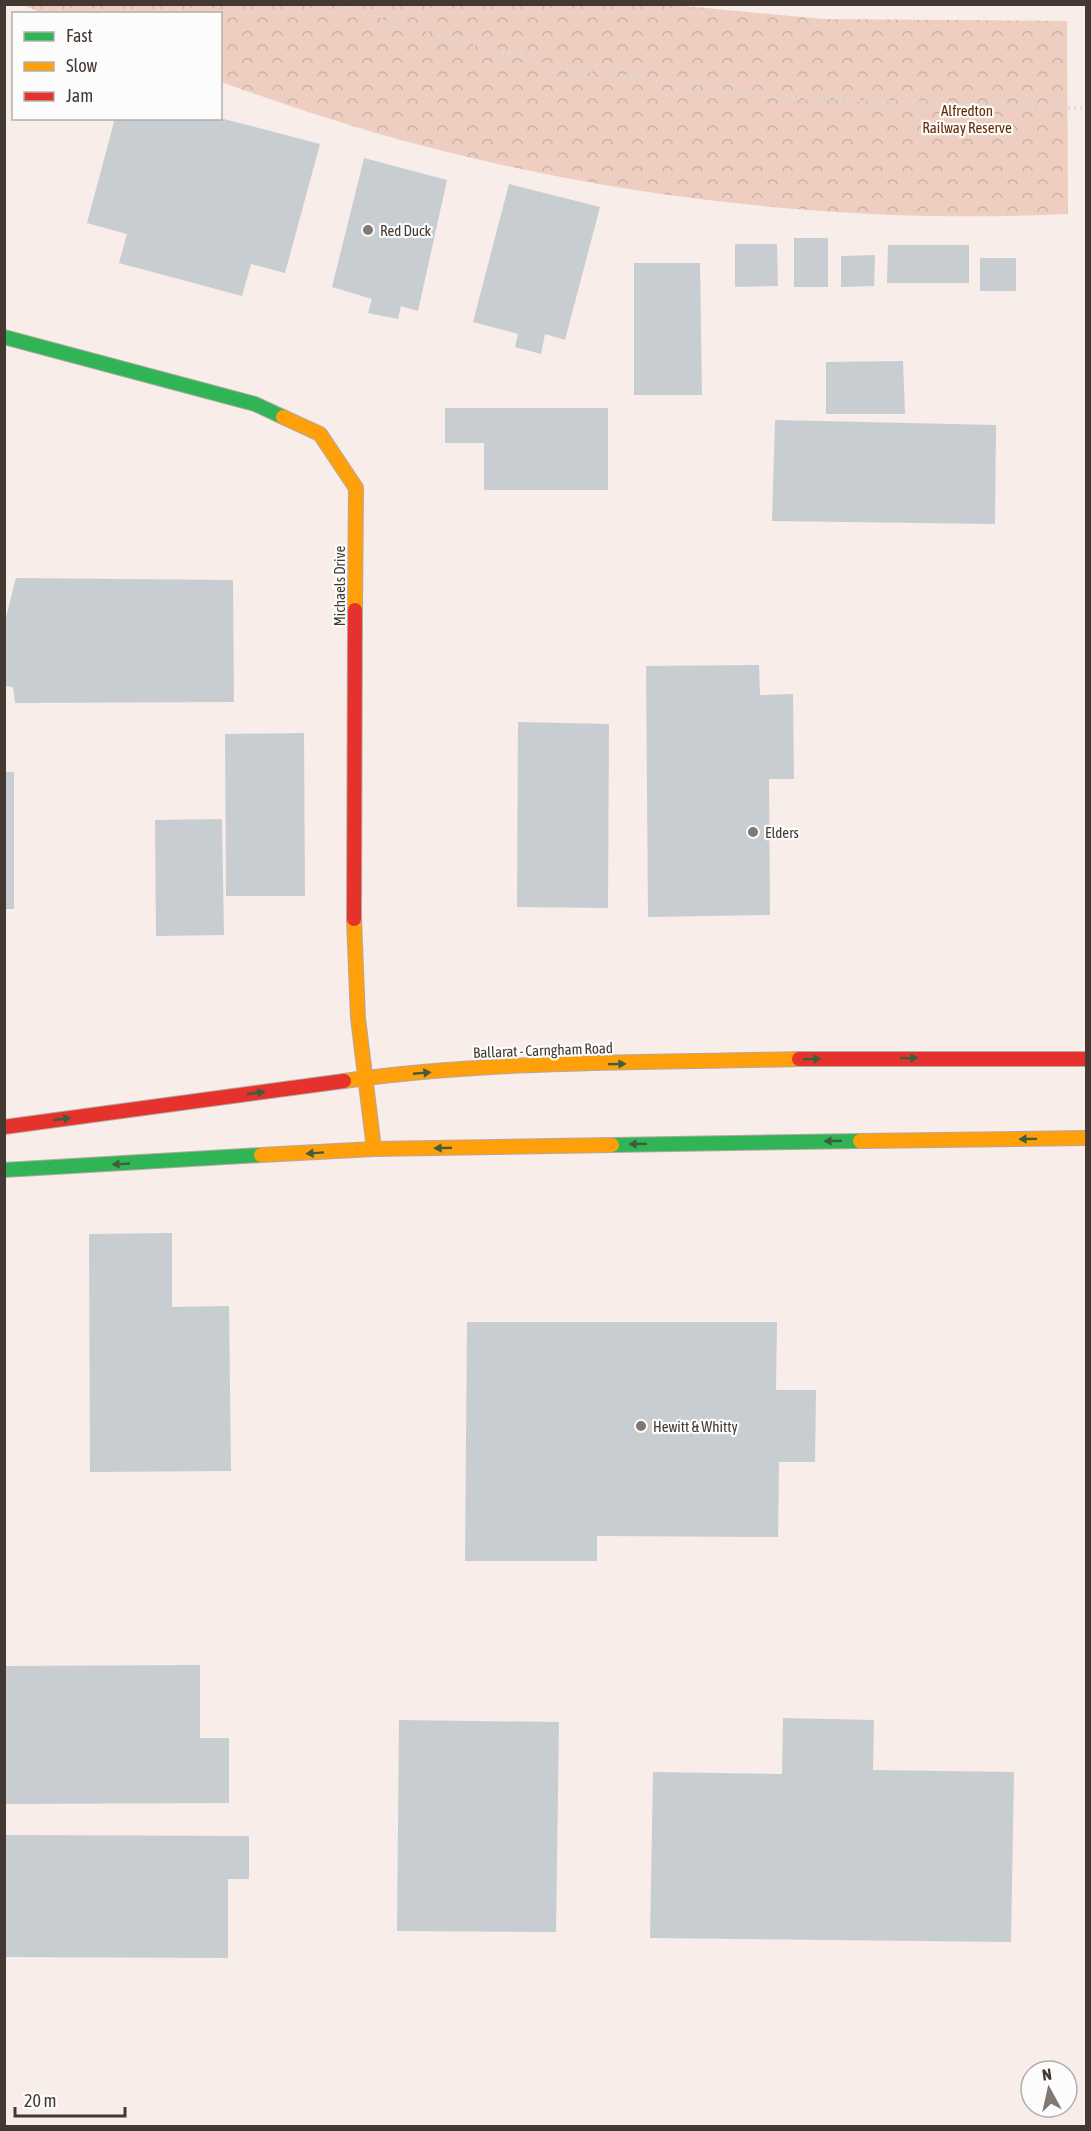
<svg xmlns="http://www.w3.org/2000/svg" width="1091" height="2131" font-family="'Asap Condensed',sans-serif">
	<defs>
		<pattern id="forest-crowns" width="20" height="18" patternUnits="userSpaceOnUse" patternTransform="scale(1.5)"><rect width="20" height="18" fill="#edcec0"/><path d="M2 6a3 3 0 1 1 6 0M12 15a3 3 0 1 1 6 0" fill="none" stroke="#ccb2a5"/></pattern>
	</defs>
	<rect width="100%" height="100%" fill="#f8ede8"/>
	<path fill="url(#forest-crowns)" d="M674,5L823,19L1067,21L1068,214C840,225 595,196 376,133C324,118 272,100 221,82L220,14L42,13L23,5Z"/>
	<g fill="#c8cdd1">
		<polygon points="115,118 220,118 320,144 285,273 251,264 242,296 119,263 127,234 87,223"/>
		<polygon points="364,158 447,180 418,311 401,306 398,319 368,313 372,299 332,287"/>
		<polygon points="509,184 600,207 565,340 545,334 541,354 515,347 518,334 473,322"/>
		<rect x="794" y="238" width="34" height="49"/>
		<polygon points="735,244 777,244 778,286 735,287"/>
		<polygon points="888,245 969,245 969,283 887,283"/>
		<polygon points="875,255 874,286 841,287 841,256"/>
		<rect x="980" y="258" width="36" height="33"/>
		<polygon points="634,263 700,263 702,395 634,395"/>
		<polygon points="903,361 905,414 826,414 826,362"/>
		<polygon points="445,408 608,408 608,490 484,490 484,443 445,443"/>
		<polygon points="775,420 996,425 995,524 772,521"/>
		<polygon points="16,578 233,580 234,702 15,703 13,687 4,686 4,625"/>
		<polygon points="759,665 760,695 793,694 794,779 769,779 770,915 648,917 646,666"/>
		<polygon points="518,722 609,724 608,908 517,907"/>
		<polygon points="304,733 305,896 226,896 225,734"/>
		<rect x="4" y="772" width="10" height="137"/>
		<polygon points="222,819 224,935 156,936 155,820"/>
		<polygon points="172,1233 172,1307 229,1306 231,1471 90,1472 89,1234"/>
		<polygon points="467,1322 777,1322 776,1390 816,1390 815,1462 779,1462 778,1537 597,1536 597,1561 465,1561"/>
		<polygon points="200,1665 200,1738 229,1738 229,1803 4,1804 4,1666"/>
		<polygon points="783,1718 874,1720 873,1770 1014,1772 1011,1942 650,1938 653,1772 782,1774"/>
		<polygon points="399,1720 559,1722 556,1932 397,1931"/>
		<polygon points="4,1835 249,1836 249,1879 228,1879 228,1958 4,1957"/>
	</g>
	<g fill="none" stroke-linecap="round" stroke-linejoin="round">
		<defs>
			<g id="fast">
				<polyline points="4,337 255,404 283,417"/>
				<polyline points="612,1145 860,1141"/>
				<polyline points="4,1170 261,1155"/>
			</g>
			<g id="slow">
				<polyline points="283,417 320,434 356,488 355,610"/>
				<polyline points="354,919 358,1018 374,1149"/>
				<path d="M344,1081C494,1060 648,1063 799,1059"/>
				<polyline points="860,1141 1086,1138"/>
				<polyline points="261,1155 374,1149 612,1145"/>
			</g>
			<g id="jam">
				<polyline points="354,919 355,610"/>
				<polyline points="799,1059 1086,1059"/>
				<polyline points="4,1127 344,1081"/>
			</g>
		</defs>
		<use href="#fast" stroke="#b3a9a4" stroke-width="16"/>
		<use href="#slow" stroke="#b3a9a4" stroke-width="16"/>
		<use href="#jam" stroke="#b3a9a4" stroke-width="16"/>
		<polyline stroke="#ddd9d8" stroke-width="4" stroke-dasharray="1.5 4.5" stroke-linecap="butt" points="329,4 552,66 774,97 1086,108"/>
		<use href="#fast" stroke="#30b455" stroke-width="14"/>
		<use href="#slow" stroke="#ff9f0a" stroke-width="14"/>
		<use href="#jam" stroke="#e5322d" stroke-width="14"/>
	</g>
	<defs><path id="oneway-solid" d="M-6-.8H1V-3.2L6.5 0L1 3.2V.8H-6Z" transform="scale(1.5)"/></defs>
	<g fill="#3e5d3c">
		<use href="#oneway-solid" transform="translate(909 1058) rotate(-1)"/>
		<use href="#oneway-solid" transform="translate(812 1059) rotate(-1)"/>
		<use href="#oneway-solid" transform="translate(617 1064) rotate(-1)"/>
		<use href="#oneway-solid" transform="translate(422 1073) rotate(-5)"/>
		<use href="#oneway-solid" transform="translate(256 1093) rotate(-8)"/>
		<use href="#oneway-solid" transform="translate(62 1119) rotate(-8)"/>
		<use href="#oneway-solid" transform="translate(1028 1139) rotate(179)"/>
		<use href="#oneway-solid" transform="translate(833 1141) rotate(179)"/>
		<use href="#oneway-solid" transform="translate(638 1144) rotate(179)"/>
		<use href="#oneway-solid" transform="translate(443 1148) rotate(179)"/>
		<use href="#oneway-solid" transform="translate(315 1153) rotate(176)"/>
		<use href="#oneway-solid" transform="translate(121 1164) rotate(177)"/>
	</g>
	<g fill="#837772" stroke="#fcfcfc" stroke-width="2">
		<circle cx="368" cy="230" r="6"/>
		<circle cx="753" cy="832" r="6"/>
		<circle cx="641" cy="1426" r="6"/>
	</g>
	<g text-anchor="middle" dominant-baseline="central" stroke-width="4.5" stroke-linejoin="round" paint-order="stroke">
		<g font-size="15" fill="#672700" stroke="#fcfcfc">
			<text x="967" y="110">Alfredton<tspan x="967" dy="17">Railway Reserve</tspan></text>
		</g>
		<g font-size="15" fill="#443832" stroke="#fcfcfc" text-anchor="start">
			<text x="380" y="230">Red Duck</text>
			<text x="765" y="832">Elders</text>
			<text x="653" y="1426">Hewitt &amp; Whitty</text>
		</g>
		<g font-size="15" fill="#443832" stroke="#fcfcfc">
			<text transform="translate(339 586) rotate(-90)">Michaels Drive</text>
			<text transform="translate(543 1050) rotate(-2)">Ballarat - Carngham Road</text>
		</g>
	</g>
	<rect width="1091" height="2131" fill="none" stroke="#443832" stroke-width="12"/>
	<rect x="12" y="12" width="210" height="108" fill="#fcfcfc" stroke="#b2aeab" stroke-width="1.5"/>
	<rect x="24" y="32" width="30" height="9" fill="#30b455" stroke="#b2aeab" stroke-width="1.5"/>
	<text x="66" y="42" font-size="18" fill="#443832">Fast</text>
	<rect x="24" y="62" width="30" height="9" fill="#ff9f0a" stroke="#b2aeab" stroke-width="1.5"/>
	<text x="66" y="72" font-size="18" fill="#443832">Slow</text>
	<rect x="24" y="92" width="30" height="9" fill="#e5322d" stroke="#b2aeab" stroke-width="1.5"/>
	<text x="66" y="102" font-size="18" fill="#443832">Jam</text>
	<g transform="translate(1049 2089) rotate(352)"><circle r="28" fill="#fcfcfc" stroke="#b2aeab" stroke-width="1.5"/>
	<path d="M0-4.5L10 22L0 15L-10 22Z" fill="#837772"/>
	<text y="-9" font-size="16" font-weight="bold" text-anchor="middle" fill="#443832">N</text>
	</g>
	<path d="M15 2107v9h110v-9" fill="none" stroke="#443832" stroke-width="3"/>
	<text x="24" y="2107" font-size="18" fill="#443832" stroke="#fcfcfc" stroke-width="4.5" paint-order="stroke">20 m</text>
</svg>
